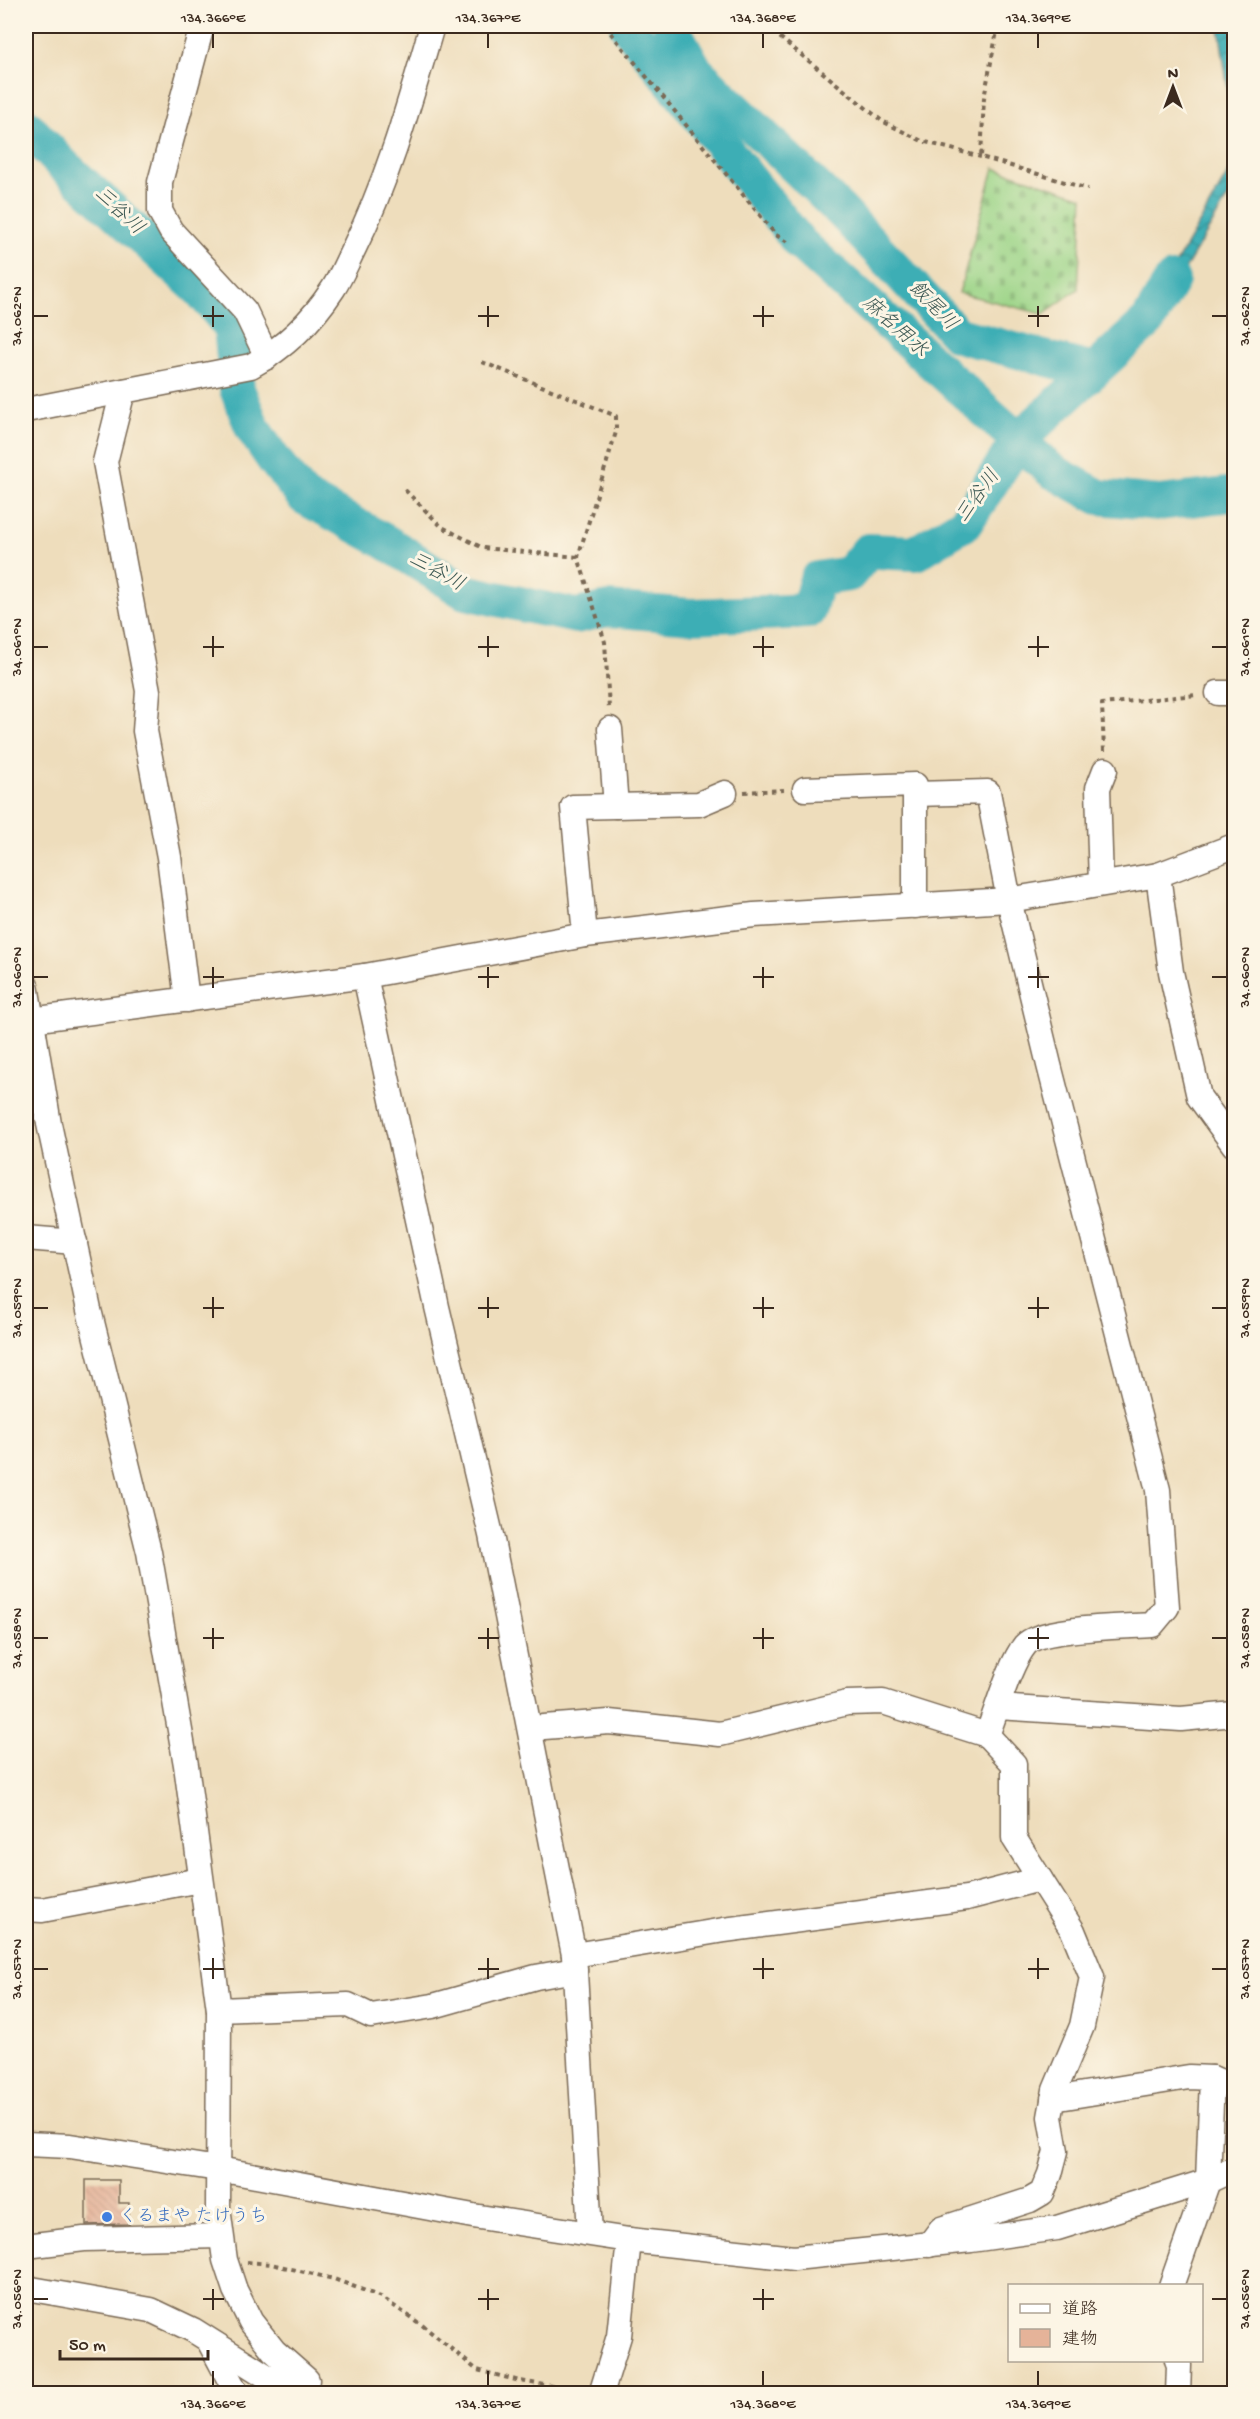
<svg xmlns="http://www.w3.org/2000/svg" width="1260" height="2419" font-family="'Gochi Hand','Klee One',sans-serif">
	<defs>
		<pattern id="cemetery-stones" width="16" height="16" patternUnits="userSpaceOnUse" patternTransform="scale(1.5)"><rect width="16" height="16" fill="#9bd487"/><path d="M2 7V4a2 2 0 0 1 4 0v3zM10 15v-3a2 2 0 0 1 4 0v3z" fill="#86b674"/></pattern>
		<pattern id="water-waves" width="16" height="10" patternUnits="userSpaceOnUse" patternTransform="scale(1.5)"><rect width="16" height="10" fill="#3daeb5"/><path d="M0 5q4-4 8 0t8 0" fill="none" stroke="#348e93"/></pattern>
		<pattern id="building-back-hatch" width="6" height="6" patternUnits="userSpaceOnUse" patternTransform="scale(1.5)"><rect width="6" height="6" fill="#e5b399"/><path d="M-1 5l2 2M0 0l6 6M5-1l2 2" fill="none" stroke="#c59a83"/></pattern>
	</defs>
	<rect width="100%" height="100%" fill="#fcf5e5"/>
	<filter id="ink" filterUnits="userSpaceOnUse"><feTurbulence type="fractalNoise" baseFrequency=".0167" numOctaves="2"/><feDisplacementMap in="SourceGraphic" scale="12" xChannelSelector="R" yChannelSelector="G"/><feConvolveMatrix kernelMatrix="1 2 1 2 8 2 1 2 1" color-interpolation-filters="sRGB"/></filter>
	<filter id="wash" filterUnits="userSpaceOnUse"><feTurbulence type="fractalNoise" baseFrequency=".008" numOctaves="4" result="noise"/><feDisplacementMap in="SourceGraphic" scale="24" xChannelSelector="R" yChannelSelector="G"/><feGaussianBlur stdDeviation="1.35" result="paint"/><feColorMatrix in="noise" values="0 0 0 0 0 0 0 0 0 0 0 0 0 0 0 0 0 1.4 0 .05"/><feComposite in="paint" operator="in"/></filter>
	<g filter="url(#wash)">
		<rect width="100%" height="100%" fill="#eeddbc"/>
		<polygon fill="url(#cemetery-stones)" stroke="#6b7f52" stroke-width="1.5" points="994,168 1083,197 1078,289 1043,314 959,293"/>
		<g fill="url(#water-waves)" stroke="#3c6c6a" stroke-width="1.5">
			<polygon points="1219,26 1232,26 1234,49 1234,134"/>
			<polygon points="1234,163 1234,187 1151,326 1143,320"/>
		</g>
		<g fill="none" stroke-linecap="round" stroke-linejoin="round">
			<g stroke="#3daeb5" stroke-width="36">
				<polyline points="627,26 800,243 1052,471 1099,497 1159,503 1234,494"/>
				<polyline points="671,26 696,71 841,211 958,335 1093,371"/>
				<polyline points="26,126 63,165 201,291 231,327 237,389 253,429 274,460 304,497 386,542 465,592 576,616 608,609 691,616 808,611 817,579 849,574 868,551 916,553 965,523 1011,452"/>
				<polyline points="1028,431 1148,321 1172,280"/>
			</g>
		</g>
		<g id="blocks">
			<polygon fill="url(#building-back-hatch)" points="86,2180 119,2180 119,2203 129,2203 129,2224 86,2225"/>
		</g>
	</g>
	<g filter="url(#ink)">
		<use href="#blocks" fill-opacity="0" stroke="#7a6955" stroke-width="1.5"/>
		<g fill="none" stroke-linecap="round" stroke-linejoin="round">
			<defs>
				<g id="minor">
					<polyline points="202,26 160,182 160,211 171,231 245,311 267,357"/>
					<polyline points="123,391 105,462 148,691 145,731 169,857 187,1000"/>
					<path d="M26,410L251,366C284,348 312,321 333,289C341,277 347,262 354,248C389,178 410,101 432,26"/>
					<polyline points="1218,693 1234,693"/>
					<polyline points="610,729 616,806"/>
					<polyline points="805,789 915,785 915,906"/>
					<polyline points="1158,875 1171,972 1199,1097 1234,1145"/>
					<polyline points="1101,883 1098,788 1105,770"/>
					<polyline points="585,935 573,807 699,804 725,793"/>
					<polyline points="365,976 437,1307 491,1535 574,1955 590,2233"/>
					<polyline points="26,985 49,1124 89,1310 149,1552 186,1765 219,2010 218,2208 225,2260 235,2290 251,2322 274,2351 307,2380 302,2390 282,2386 193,2330 151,2310 26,2288"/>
					<polyline points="31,1020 365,976 585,935 754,915 1009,900 1158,875 1234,846"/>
					<polyline points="26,1238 75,1242"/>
					<polyline points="998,1707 1181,1719 1234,1714"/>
					<polyline points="531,1728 609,1722 720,1734 847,1703 883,1702 987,1735"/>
					<polyline points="26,1909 42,1910 200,1880"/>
					<path d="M574,1955L724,1930L967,1898L1040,1879L1014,1838V1764L987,1735C997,1710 1009,1665 1025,1645C1040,1627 1127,1627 1152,1625L1167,1607L1158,1490L1049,1065L1009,900L988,792L915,794"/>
					<polyline points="219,2010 348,2005 371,2016 433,2006 536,1977 575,1970"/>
					<polyline points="1053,2099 1189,2077 1212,2078 1234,2087"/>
					<polyline points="26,2144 70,2146 218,2169 473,2216 629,2240 794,2258 971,2240 1057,2228 1208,2181 1234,2169"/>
					<polyline points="929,2245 941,2229 1030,2200 1042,2193 1050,2174 1056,2151 1050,2117 1055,2090 1082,2026 1092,1977 1073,1931 1040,1879"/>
					<polyline points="26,2246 84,2239 221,2236"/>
					<polyline points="1171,2286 1208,2181 1212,2078"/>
					<polyline points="210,2343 237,2394"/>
					<polyline points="1177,2360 1179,2365 1178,2394"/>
					<polyline points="601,2394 619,2336 629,2240"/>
				</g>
			</defs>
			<use href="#minor" stroke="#7a6955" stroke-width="27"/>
			<g stroke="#7a6955" stroke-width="4" stroke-dasharray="4.5 4.5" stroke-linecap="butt">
				<polyline points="605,26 776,235 791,244"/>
				<polyline points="766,26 882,121 922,141 981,157"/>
				<polyline points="998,26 984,98 981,157 1088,189"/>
				<polyline points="482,362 616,416 616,432 578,557 605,642 609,708"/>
				<polyline points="405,490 442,527 483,548 578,557"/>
				<polyline points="1104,751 1102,704 1197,695"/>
				<polyline points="744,792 784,790"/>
				<polyline points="247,2262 271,2264 334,2279 381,2297 422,2325 477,2370 520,2381 582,2391"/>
			</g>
			<use href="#minor" stroke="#fff" stroke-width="24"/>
		</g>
	</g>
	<path fill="none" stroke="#3b2a1e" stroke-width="2" d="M213,33V48M488,33V48M763,33V48M1038,33V48M213,306V327M488,306V327M763,306V327M1038,306V327M33,316H48M203,316H224M478,316H499M753,316H774M1028,316H1049M1212,316H1227M213,636V657M488,636V657M763,636V657M1038,636V657M33,647H48M203,647H224M478,647H499M753,647H774M1028,647H1049M1212,647H1227M213,967V988M488,967V988M763,967V988M1038,967V988M33,977H48M203,977H224M478,977H499M753,977H774M1028,977H1049M1212,977H1227M213,1297V1318M488,1297V1318M763,1297V1318M1038,1297V1318M33,1308H48M203,1308H224M478,1308H499M753,1308H774M1028,1308H1049M1212,1308H1227M213,1628V1649M488,1628V1649M763,1628V1649M1038,1628V1649M33,1638H48M203,1638H224M478,1638H499M753,1638H774M1028,1638H1049M1212,1638H1227M213,1958V1979M488,1958V1979M763,1958V1979M1038,1958V1979M33,1969H48M203,1969H224M478,1969H499M753,1969H774M1028,1969H1049M1212,1969H1227M213,2289V2310M488,2289V2310M763,2289V2310M33,2299H48M203,2299H224M478,2299H499M753,2299H774M1212,2299H1227M213,2371V2386M488,2371V2386M763,2371V2386M1038,2371V2386"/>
	<circle fill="#3f7fe0" stroke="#fcf5e5" stroke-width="2" cx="107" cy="2217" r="6"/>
	<g text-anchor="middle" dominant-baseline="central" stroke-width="6" stroke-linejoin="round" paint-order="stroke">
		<g font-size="18" fill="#366cbe" stroke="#fcf5e5" text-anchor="start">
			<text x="119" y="2217">くるまや たけうち</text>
		</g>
		<g font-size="20" font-style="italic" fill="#3c5853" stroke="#fcf5e5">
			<text transform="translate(118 212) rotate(43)">三谷川</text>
			<text transform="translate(932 307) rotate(46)">飯尾川</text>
			<text transform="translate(894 328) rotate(42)">麻名用水</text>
			<text transform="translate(979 497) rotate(-54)">三谷川</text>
			<text transform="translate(436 573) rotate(29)">三谷川</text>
		</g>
	</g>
	<rect width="1260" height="2419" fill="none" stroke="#fcf5e5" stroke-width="66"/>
	<rect x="1008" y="2284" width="195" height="78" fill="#fcf5e5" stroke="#afa495" stroke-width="1.5"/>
	<rect x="1020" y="2304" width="30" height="9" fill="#ffffff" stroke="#afa495" stroke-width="1.5"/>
	<text x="1062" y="2314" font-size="18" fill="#3b2a1e">道路</text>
	<rect x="1020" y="2329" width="30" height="18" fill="#e5b399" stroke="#afa495" stroke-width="1.5"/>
	<text x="1062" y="2344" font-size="18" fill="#3b2a1e">建物</text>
	<g transform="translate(1173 87)" stroke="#fcf5e5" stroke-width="4.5" paint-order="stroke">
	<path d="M0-4.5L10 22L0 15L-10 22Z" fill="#3b2a1e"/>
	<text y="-9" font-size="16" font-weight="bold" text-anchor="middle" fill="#3b2a1e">N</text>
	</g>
	<path d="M60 2350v9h148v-9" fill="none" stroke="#3b2a1e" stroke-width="3"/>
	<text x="69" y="2350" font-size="18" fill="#3b2a1e" stroke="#fcf5e5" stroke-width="4.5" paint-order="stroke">50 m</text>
	<rect x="33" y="33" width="1194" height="2353" fill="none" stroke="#3b2a1e" stroke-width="2"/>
	<g font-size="15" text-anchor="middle" fill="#3b2a1e">
		<text x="213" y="22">134.366°E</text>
		<text x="488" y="22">134.367°E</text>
		<text x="763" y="22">134.368°E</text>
		<text x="1038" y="22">134.369°E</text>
		<text transform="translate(16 316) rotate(-90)" y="5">34.062°N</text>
		<text transform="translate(1244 316) rotate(-90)" y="5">34.062°N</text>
		<text transform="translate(16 647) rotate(-90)" y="5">34.061°N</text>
		<text transform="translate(1244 647) rotate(-90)" y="5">34.061°N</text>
		<text transform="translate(16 977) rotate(-90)" y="5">34.060°N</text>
		<text transform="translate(1244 977) rotate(-90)" y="5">34.060°N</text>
		<text transform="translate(16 1308) rotate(-90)" y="5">34.059°N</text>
		<text transform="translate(1244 1308) rotate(-90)" y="5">34.059°N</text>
		<text transform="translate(16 1638) rotate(-90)" y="5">34.058°N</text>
		<text transform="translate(1244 1638) rotate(-90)" y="5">34.058°N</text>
		<text transform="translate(16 1969) rotate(-90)" y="5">34.057°N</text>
		<text transform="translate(1244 1969) rotate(-90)" y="5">34.057°N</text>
		<text transform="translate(16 2299) rotate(-90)" y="5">34.056°N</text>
		<text transform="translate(1244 2299) rotate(-90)" y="5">34.056°N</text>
		<text x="213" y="2408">134.366°E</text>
		<text x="488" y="2408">134.367°E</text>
		<text x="763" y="2408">134.368°E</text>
		<text x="1038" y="2408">134.369°E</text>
	</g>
</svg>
